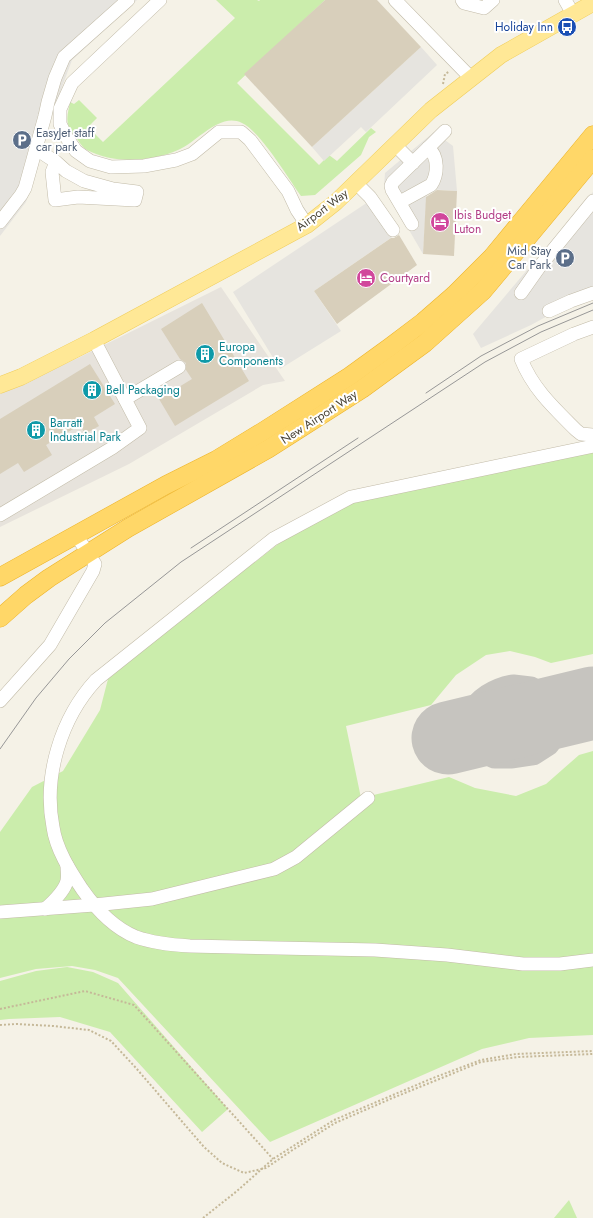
<svg xmlns="http://www.w3.org/2000/svg" width="593" height="1218" font-family="Jost,sans-serif">
	<rect width="100%" height="100%" fill="#f5f2e7"/>
	<polygon fill="#e7e3dc" points="221,287 285,381 263,385 129,464 0,527 0,394 78,358"/>
	<g fill="#cbedac">
		<path d="M216,0H257L259,1L260,0H325L237,83L319,165L329,155L337,161L371,128L376,132L369,137L361,155L315,195L301,196C289,179 260,131 242,123C219,112 198,142 178,150C151,162 113,164 87,150C83,148 80,143 77,139C73,135 69,129 68,124C66,117 69,109 70,102L74,104L79,100L97,118L88,127L103,142L235,18Z"/>
		<polygon points="593,450 593,654 551,663 535,657 510,651 486,655 456,675 431,705 346,726 361,798 449,777 475,788 516,796 546,784 579,755 593,751 593,1035 529,1038 482,1049 270,1142 118,978 95,970 72,966 36,969 0,978 0,832 32,787 63,771 100,710 108,679 154,640 282,541 359,500"/>
		<polygon points="67,967 93,972 118,983 228,1109 202,1132 110,1032 60,1017 9,1019 0,1020 0,981 36,971"/>
		<polygon points="569,1200 577,1218 554,1218"/>
	</g>
	<g fill="#e6e4df">
		<polygon points="0,0 137,0 72,60 52,114 38,167 26,202 0,236"/>
		<polygon points="421,47 437,65 366,132 361,127 324,161 312,147"/>
		<polygon points="434,132 453,146 457,191 427,189 423,254 384,187 385,173"/>
		<polygon points="593,192 593,295 573,302 531,325 481,348 473,334"/>
		<polygon points="368,202 398,233 314,291 341,331 280,369 233,292"/>
	</g>
	<g fill="none" stroke-linecap="round" stroke-linejoin="round">
		<path stroke="#c6c4bf" stroke-width="29" d="M513,689L530,691L550,702L557,712L556,728L546,742L532,751L512,754H495L475,744L468,733C469,728 470,722 472,718C480,701 497,692 513,689Z"/>
		<polyline stroke="#c6c4bf" stroke-width="73" points="448,738 593,703"/>
	</g>
	<g fill="#d8cfbb">
		<polygon points="325,0 377,0 421,47 312,147 244,74"/>
		<polygon points="437,190 457,191 454,256 423,254 426,197"/>
		<polygon points="399,235 417,265 337,324 314,291 391,238 394,238"/>
		<polygon points="202,303 249,381 175,426 159,399 192,379 186,370 186,363 180,359 161,329"/>
		<polygon points="90,364 115,404 94,417 99,426 85,434 80,425 46,445 52,455 24,472 18,463 0,474 0,419"/>
	</g>
	<g fill="none" stroke-linecap="round" stroke-linejoin="round">
		<defs>
			<g id="minor">
				<polyline points="160,0 72,83 60,109 60,124 67,138 76,151 90,161 111,167 144,166 176,160 192,154 219,132 241,132 250,140 288,191 297,210 307,225"/>
				<polyline points="395,0 471,78"/>
				<polyline points="462,0 464,3 484,8 493,0"/>
				<polyline points="565,0 573,14"/>
				<polyline points="395,145 413,163"/>
				<polyline points="428,148 445,131"/>
				<polyline points="36,149 56,162 66,171 84,181 113,189 137,192 135,200 78,197 55,200 52,172 56,162"/>
				<polyline points="356,183 370,197 393,230"/>
				<path d="M400,202L431,185C438,175 439,156 428,148L393,182L391,186L392,190L412,224"/>
				<polyline points="0,222 21,195 25,188 45,116 48,102 55,78 64,57 128,0"/>
				<polyline points="521,293 540,266 593,201"/>
				<polyline points="549,311 571,301 593,293"/>
				<path d="M593,327L574,334L521,359C533,389 554,408 576,430L581,434L593,435"/>
				<polyline points="125,399 179,367"/>
				<path d="M593,446L351,497L273,539L96,680C61,718 43,776 53,827C56,849 70,871 82,889C96,909 114,928 136,937C153,943 172,945 190,946L375,950L447,955L523,964H560L593,960"/>
				<polyline points="0,515 112,448 140,428 94,340"/>
				<polyline points="0,701 50,645 93,571 95,564 76,535"/>
				<path d="M45,909C53,902 64,892 67,881C68,876 67,870 67,865"/>
				<polyline points="0,912 94,905 152,899 274,869 296,857 368,798"/>
			</g>
			<polyline id="major" points="0,385 21,377 94,340 307,225 336,202 431,110 501,55 593,3"/>
			<g id="highway">
				<polyline points="0,577 166,485 216,460 262,432 350,376 390,347 423,322 454,295 492,257 593,135"/>
				<polyline points="0,618 26,595 49,578 128,528 268,449 362,389 425,343 483,291 593,159"/>
			</g>
		</defs>
		<use href="#minor" stroke="#c2bba8" stroke-width="14"/>
		<use href="#major" stroke="#f0cd5a" stroke-width="17"/>
		<use href="#highway" stroke="#edb329" stroke-width="19"/>
		<g stroke="#c5b898" stroke-width="2" stroke-dasharray="2 2" stroke-linecap="butt">
			<polyline points="443,84 445,74 450,71"/>
			<polyline points="0,1009 85,991 134,1005 273,1159"/>
			<polyline points="0,1025 16,1024 53,1026 89,1030 111,1041 136,1068 204,1147 222,1163 244,1173 266,1168 291,1151 335,1123 395,1097 481,1062 518,1057 593,1054"/>
			<polyline points="203,1218 237,1191 273,1159 334,1120 433,1078 481,1060 516,1054 593,1051"/>
		</g>
		<use href="#minor" stroke="#fff" stroke-width="13"/>
		<use href="#major" stroke="#ffe896" stroke-width="16"/>
		<use href="#highway" stroke="#ffd768" stroke-width="18"/>
		<g stroke="#979797" stroke-width="1">
			<polyline points="426,393 481,356 538,326 593,303"/>
			<polyline points="191,548 358,438"/>
			<polyline points="0,749 36,698 69,659 105,623 181,562 485,362 541,332 593,310"/>
		</g>
	</g>
	<defs>
		<symbol id="bus-disc" viewBox="-11 -11 22 22"><circle r="9.5" fill="#1a4fb4" stroke="#fff"/><path d="M-5-6H5V4H4V6H2V4H-2V6H-4V4H-5ZM-3.5-4V0h7V-4ZM-3.5 1.2v1.5H-2V1.2ZM2 1.2v1.5H3.5V1.2Z" fill="#fff"/></symbol>
		<symbol id="parking-disc" viewBox="-11 -11 22 22"><circle r="9.5" fill="#5c6f8a" stroke="#fff"/><path d="M-3.5-5.5H1a3.5 3.5 0 0 1 0 7H-1V5.5H-3.5ZM-1-3.4V-.6H.8a1.4 1.4 0 0 0 0-2.8Z" fill="#fff"/></symbol>
		<symbol id="hotel-disc" viewBox="-11 -11 22 22"><circle r="9.5" fill="#d1479c" stroke="#fff"/><path d="M-6-4.5h1.5V1H6V5H4.5V3h-9V5H-6ZM-4 0a1.8 1.8 0 1 1 3.6 0ZM.5 0V-2.5h3Q6-2.5 6 0Z" fill="#fff"/></symbol>
		<symbol id="building-disc" viewBox="-11 -11 22 22"><circle r="9.5" fill="#0f9aa8" stroke="#fff"/><path d="M-4-6H4V6H1V3H-1V6H-4ZM-2.5-4.3h1.7v1.8h-1.7ZM.8-4.3h1.7v1.8H.8ZM-2.5-1h1.7V.8h-1.7ZM.8-1h1.7V.8H.8Z" fill="#fff"/></symbol>
	</defs>
	<g fill-rule="evenodd">
		<use href="#bus-disc" x="556" y="16" width="22" height="22"/>
		<use href="#parking-disc" x="11" y="129" width="22" height="22"/>
		<use href="#hotel-disc" x="429" y="211" width="22" height="22"/>
		<use href="#parking-disc" x="554" y="247" width="22" height="22"/>
		<use href="#hotel-disc" x="355" y="267" width="22" height="22"/>
		<use href="#building-disc" x="194" y="343" width="22" height="22"/>
		<use href="#building-disc" x="81" y="379" width="22" height="22"/>
		<use href="#building-disc" x="25" y="419" width="22" height="22"/>
	</g>
	<g text-anchor="middle" dominant-baseline="central" stroke-width="4" stroke-linejoin="round" paint-order="stroke">
		<g font-size="12" fill="#164399" stroke="#fff" text-anchor="end">
			<text x="553" y="27">Holiday Inn</text>
		</g>
		<g font-size="12" fill="#4e5e75" stroke="#fff" text-anchor="start">
			<text x="36" y="133">EasyJet staff<tspan x="36" dy="14">car park</tspan></text>
			<text x="551" y="251" text-anchor="end">Mid Stay<tspan x="551" dy="14">Car Park</tspan></text>
		</g>
		<g font-size="12" fill="#494335" stroke="#fff">
			<text transform="translate(322 210) rotate(-37)">Airport Way</text>
			<text transform="translate(319 417) rotate(-33)">New Airport Way</text>
		</g>
		<g font-size="12" fill="#b23c85" stroke="#fff" text-anchor="start">
			<text x="454" y="215">Ibis Budget<tspan x="454" dy="14">Luton</tspan></text>
			<text x="380" y="278">Courtyard</text>
		</g>
		<g font-size="12" fill="#0d838f" stroke="#fff" text-anchor="start">
			<text x="219" y="347">Europa<tspan x="219" dy="14">Components</tspan></text>
			<text x="106" y="390">Bell Packaging</text>
			<text x="50" y="423">Barratt<tspan x="50" dy="14">Industrial Park</tspan></text>
		</g>
	</g>
</svg>
